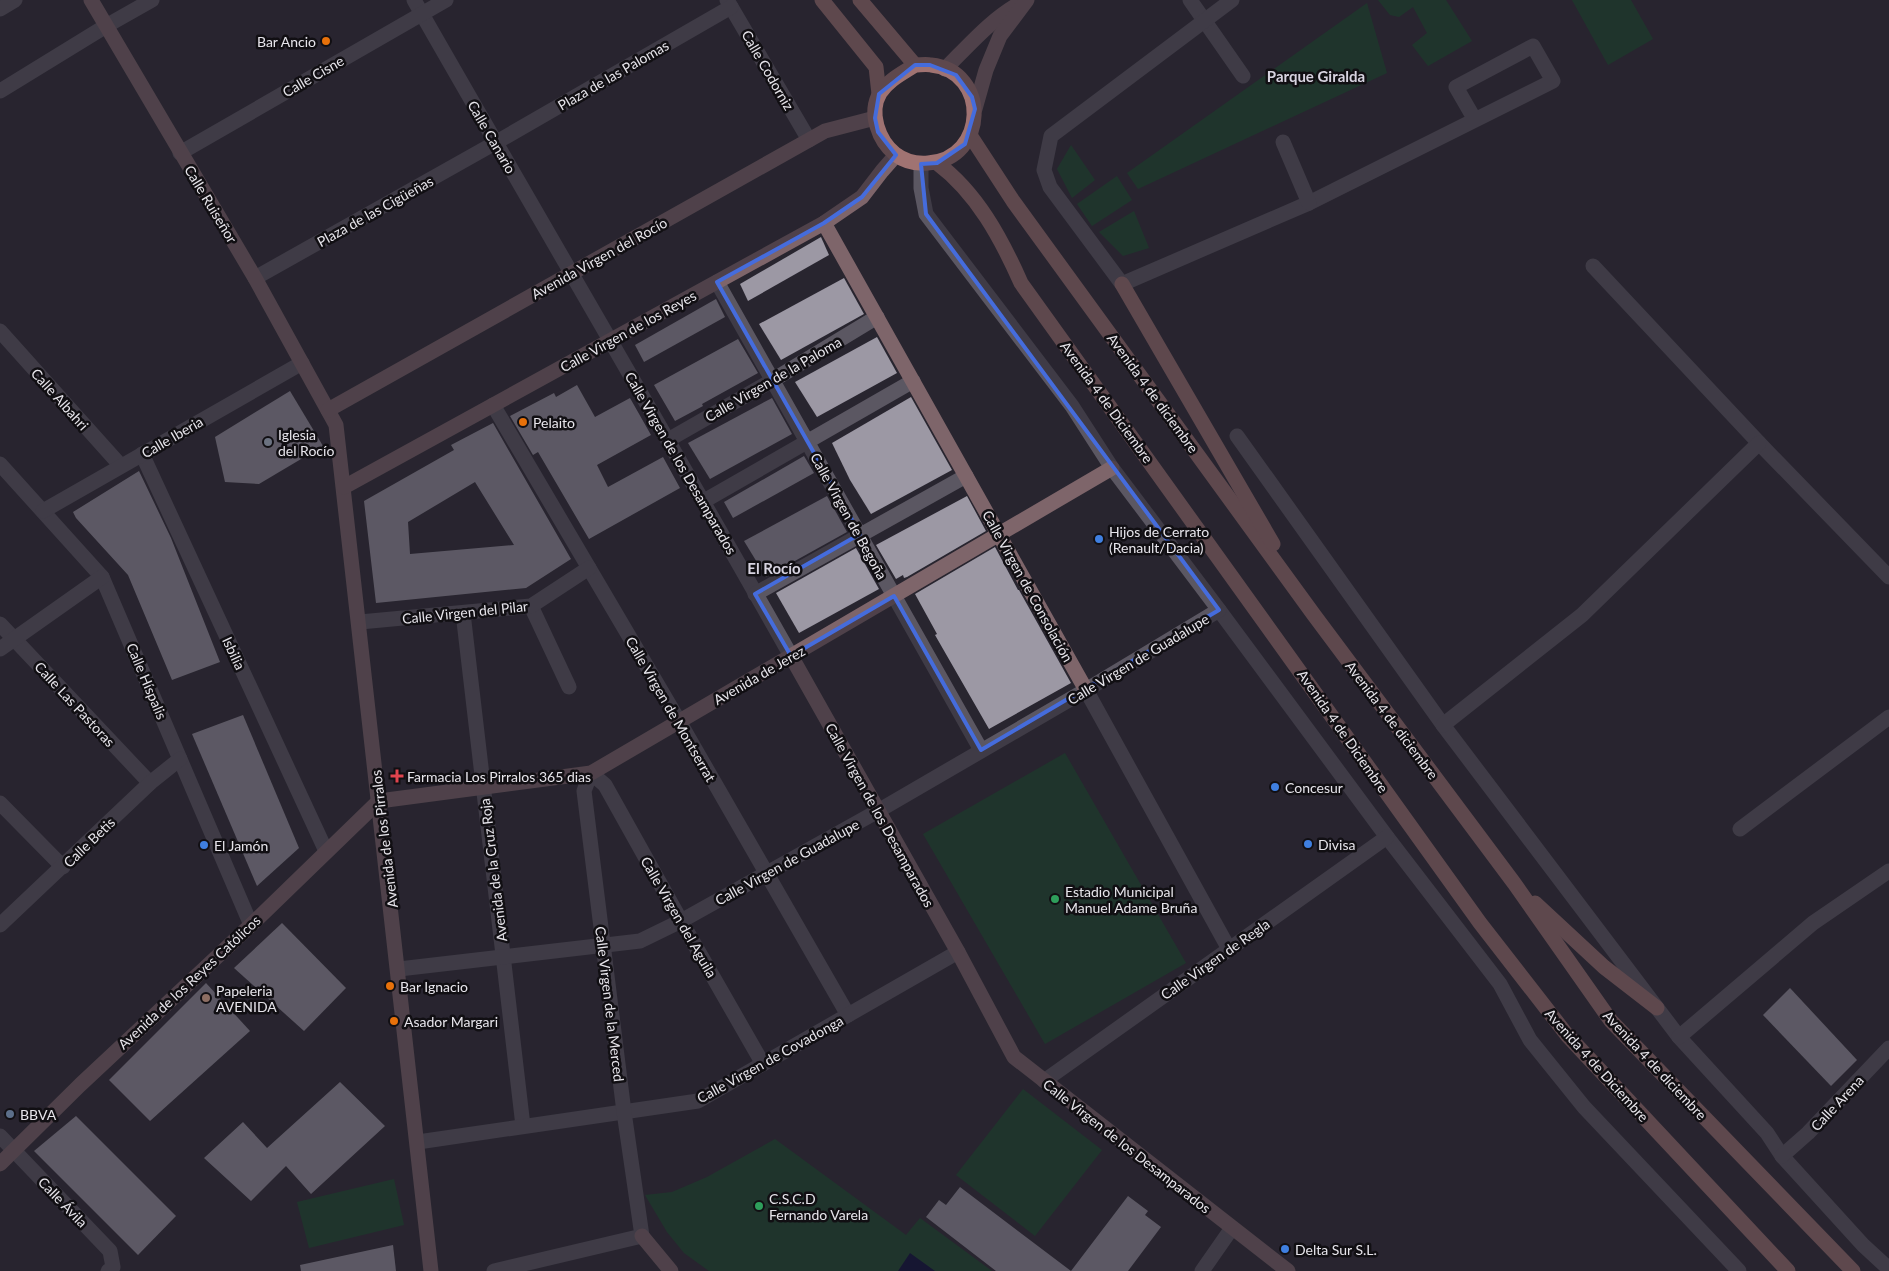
<svg xmlns="http://www.w3.org/2000/svg" width="1889" height="1271" font-family="Lato,sans-serif">
	<rect width="100%" height="100%" fill="#28252f"/>
	<g fill="#154829">
		<polygon points="1378,0 1446,0 1472,41 1428,66 1412,45 1427,33 1413,7 1399,17 1390,15"/>
		<polygon points="1572,0 1631,0 1653,39 1608,65"/>
		<polygon points="1367,3 1387,73 1138,189 1127,173"/>
		<polygon points="1071,145 1095,180 1072,198 1057,169"/>
		<polygon points="1117,176 1132,200 1092,226 1077,204"/>
		<polygon points="1134,211 1149,248 1123,256 1099,232"/>
		<polygon points="1065,753 1186,963 1045,1044 923,834"/>
		<polygon points="1023,1089 1102,1150 1035,1236 956,1175"/>
		<polygon points="775,1139 906,1235 920,1218 992,1271 709,1271 684,1253 667,1232 645,1195 672,1192 707,1177"/>
		<polygon points="394,1179 404,1225 309,1248 297,1202"/>
	</g>
	<polygon fill="#000635" points="910,1253 935,1271 898,1271"/>
	<g fill="#9c98a4" fill-rule="evenodd">
		<polygon points="821,237 829,255 748,301 740,284"/>
		<polygon points="844,278 864,314 781,360 759,324"/>
		<polygon points="716,299 725,317 644,362 635,345"/>
		<polygon points="877,337 897,373 817,417 795,382"/>
		<polygon points="738,339 758,373 702,404 703,406 675,421 654,385"/>
		<polygon points="577,385 595,417 630,398 651,435 597,465 608,487 663,457 680,488 589,539 538,452 533,455 510,416 554,393 556,397"/>
		<polygon points="290,391 323,446 259,484 225,482 215,437"/>
		<polygon points="911,397 952,470 871,514 850,480 832,443"/>
		<polygon points="772,398 792,434 710,479 688,443"/>
		<path d="M493,423L571,559L526,588L376,603L364,501L454,450L451,445ZM475,482L514,545L410,554L408,522Z"/>
		<polygon points="804,456 814,473 733,518 724,502"/>
		<polygon points="139,471 171,538 220,662 172,680 128,575 76,518 73,512"/>
		<polygon points="827,496 847,532 766,577 744,541"/>
		<polygon points="967,496 986,531 907,577 904,578 903,575 896,579 876,545"/>
		<polygon points="995,547 1018,590 1019,590 1071,683 989,729 935,635 937,634 915,594"/>
		<polygon points="856,548 879,589 799,633 776,593"/>
		<polygon points="243,715 299,848 257,886 192,734"/>
		<polygon points="282,923 346,988 304,1031 234,968"/>
		<polygon points="206,983 250,1031 150,1121 109,1080"/>
		<polygon points="1790,988 1857,1060 1831,1086 1763,1015"/>
		<polygon points="340,1082 385,1126 311,1194 286,1166 251,1201 204,1158 243,1122 267,1148"/>
		<polygon points="76,1116 176,1216 138,1255 34,1151"/>
		<polygon points="960,1187 1071,1271 1128,1196 1148,1211 1145,1215 1161,1227 1128,1271 996,1271 926,1217 939,1200 946,1205"/>
		<polygon points="393,1245 396,1271 301,1271 300,1265"/>
	</g>
	<g fill="none" stroke-linecap="round" stroke-linejoin="round">
		<g stroke="#5b5762" stroke-width="15">
			<path d="M414,0C539,219 667,436 791,656"/>
			<polyline points="727,0 809,140"/>
			<polyline points="1190,0 1243,76"/>
			<polyline points="1232,0 1051,136 1044,170 1050,187 1122,284 1309,203 1553,81 1533,46 1456,87 1475,120"/>
			<polyline points="0,9 15,0"/>
			<polyline points="0,91 106,26 152,0"/>
			<polyline points="1283,142 1309,203"/>
			<polyline points="180,153 446,0"/>
			<polyline points="921,164 921,188 926,214 1072,406 1112,468 1219,610 1387,837 1500,984 1530,1040 1584,1107 1739,1271"/>
			<polyline points="1593,266 1759,443 1889,577"/>
			<polyline points="255,278 495,143 731,7"/>
			<polyline points="717,282 981,750"/>
			<polyline points="0,331 121,466"/>
			<polyline points="493,405 679,721 848,1015"/>
			<polyline points="1237,436 1443,725 1679,1037 1767,1133 1782,1156 1863,1245 1889,1269"/>
			<polyline points="668,440 773,380 877,317"/>
			<polyline points="142,454 326,851"/>
			<polyline points="0,464 102,577 251,925"/>
			<polyline points="704,501 913,381"/>
			<polyline points="43,511 302,363"/>
			<polyline points="755,594 966,476"/>
			<polyline points="531,606 569,687"/>
			<polyline points="463,613 523,1126"/>
			<polyline points="360,622 531,606 589,568"/>
			<polyline points="0,624 150,783"/>
			<polyline points="0,649 102,577"/>
			<polyline points="1086,690 1229,949"/>
			<polyline points="1443,725 1582,615 1759,443"/>
			<polyline points="0,803 63,867"/>
			<polyline points="1740,829 1889,717"/>
			<polyline points="0,925 150,783 180,759"/>
			<polyline points="399,969 640,941 681,921 878,811 1086,690 1219,610"/>
			<polyline points="1679,1037 1813,923 1889,871"/>
			<polyline points="1044,1081 1387,837"/>
			<polyline points="0,1136 110,1251 113,1267 108,1271"/>
			<polyline points="418,1142 698,1101 958,952"/>
			<polyline points="1782,1156 1808,1133 1889,1048"/>
			<polyline points="494,1271 642,1236 624,1112 584,791 591,773 605,785 681,921 763,1064"/>
			<polyline points="1202,1271 1232,1228"/>
		</g>
		<g stroke="#7e656a" stroke-width="15">
			<polyline points="91,0 255,278 336,425 431,1271"/>
			<path d="M945,69C970,44 993,17 1024,1"/>
			<polyline points="975,109 986,70 1000,36 1027,0"/>
			<polyline points="824,223 1086,690"/>
			<polyline points="328,410 809,140 825,131 875,118"/>
			<polyline points="344,487 824,223 862,197 882,171 896,155"/>
			<polyline points="791,656 958,952 1014,1057 1288,1271"/>
			<polyline points="0,1164 80,1085 251,925 379,801 591,773 1112,468"/>
			<polyline points="642,1236 671,1271"/>
		</g>
		<g stroke="#a07372" stroke-width="15">
			<polyline points="822,0 876,67 879,94"/>
			<polyline points="860,0 915,65"/>
			<path d="M915,65C920,65 926,64 931,65C990,71 988,159 928,163C916,164 904,161 895,154C879,141 868,113 880,93C888,80 903,73 915,65Z"/>
			<polyline points="970,135 1013,201 1314,615 1514,883 1611,1021 1853,1271"/>
			<path d="M937,163C977,193 1001,238 1021,283L1480,923L1567,1035L1788,1271"/>
			<polyline points="1122,284 1273,544"/>
			<polyline points="1535,903 1604,967 1657,1008"/>
		</g>
	</g>
	<path d="M0 0H1889V1271H0ZM915,65H930L956,75L972,97L975,109L965,144L937,163L921,164L926,214L1219,610L981,750L894,596L791,656L755,594L860,534L717,282L824,223L862,197L896,155L878,132L875,118L879,94Z" fill="#28252f" fill-opacity=".55" fill-rule="evenodd"/>
	<path fill="none" stroke="#456cdc" stroke-width="4" stroke-linejoin="round" d="M915,65H930L956,75L972,97L975,109L965,144L937,163L921,164L926,214L1219,610L981,750L894,596L791,656L755,594L860,534L717,282L824,223L862,197L896,155L878,132L875,118L879,94Z"/>
	<g fill="#e8710a" stroke="#110f13" stroke-width="2">
		<circle cx="326" cy="41" r="5"/>
		<circle cx="523" cy="422" r="5"/>
		<circle cx="390" cy="986" r="5"/>
		<circle cx="394" cy="1021" r="5"/>
	</g>
	<circle fill="#6b7280" stroke="#110f13" stroke-width="2" cx="268" cy="442" r="5"/>
	<g fill="#3f7fe0" stroke="#110f13" stroke-width="2">
		<circle cx="1099" cy="539" r="5"/>
		<circle cx="1275" cy="787" r="5"/>
		<circle cx="1308" cy="844" r="5"/>
		<circle cx="204" cy="845" r="5"/>
		<circle cx="1285" cy="1249" r="5"/>
	</g>
	<path fill="#e0444e" stroke="#110f13" stroke-width="2" d="M394.5 768.5h5v5h5v5h-5v5h-5v-5h-5v-5h5z"/>
	<g fill="#2e9e5b" stroke="#110f13" stroke-width="2">
		<circle cx="1055" cy="899" r="5"/>
		<circle cx="759" cy="1206" r="5"/>
	</g>
	<circle fill="#8d6e63" stroke="#110f13" stroke-width="2" cx="206" cy="998" r="5"/>
	<circle fill="#5c6f8a" stroke="#110f13" stroke-width="2" cx="10" cy="1114" r="5"/>
	<g text-anchor="middle" dominant-baseline="central" stroke-width="5" stroke-linejoin="round" paint-order="stroke">
		<g font-size="14" fill="#e7e5eb" stroke="#110f13" text-anchor="start">
			<text x="316" y="41" text-anchor="end">Bar Ancio</text>
			<text x="533" y="422">Pelaito</text>
			<text x="278" y="434">Iglesia<tspan x="278" dy="16">del Rocío</tspan></text>
			<text x="1109" y="531">Hijos de Cerrato<tspan x="1109" dy="16">(Renault/Dacia)</tspan></text>
			<text x="407" y="776">Farmacia Los Pirralos 365 dias</text>
			<text x="1285" y="787">Concesur</text>
			<text x="1318" y="844">Divisa</text>
			<text x="214" y="845">El Jamón</text>
			<text x="1065" y="891">Estadio Municipal<tspan x="1065" dy="16">Manuel Adame Bruña</tspan></text>
			<text x="400" y="986">Bar Ignacio</text>
			<text x="216" y="990">Papeleria<tspan x="216" dy="16">AVENIDA</tspan></text>
			<text x="404" y="1021">Asador Margari</text>
			<text x="20" y="1114">BBVA</text>
			<text x="769" y="1198">C.S.C.D<tspan x="769" dy="16">Fernando Varela</tspan></text>
			<text x="1295" y="1249">Delta Sur S.L.</text>
		</g>
		<g font-size="14" fill="#e7e5eb" stroke="#110f13">
			<text transform="translate(768 70) rotate(60)">Calle Codorniz</text>
			<text transform="translate(613 75) rotate(-30)">Plaza de las Palomas</text>
			<text transform="translate(313 76) rotate(-30)">Calle Cisne</text>
			<text transform="translate(492 137) rotate(60)">Calle Canario</text>
			<text transform="translate(211 204) rotate(59)">Calle Ruiseñor</text>
			<text transform="translate(375 211) rotate(-29)">Plaza de las Cigüeñas</text>
			<text transform="translate(599 258) rotate(-29)">Avenida Virgen del Rocío</text>
			<text transform="translate(628 331) rotate(-29)">Calle Virgen de los Reyes</text>
			<text transform="translate(773 379) rotate(-30)">Calle Virgen de la Paloma</text>
			<text transform="translate(1153 393) rotate(54)">Avenida 4 de diciembre</text>
			<text transform="translate(60 399) rotate(48)">Calle Albahri</text>
			<text transform="translate(1107 402) rotate(54)">Avenida 4 de Diciembre</text>
			<text transform="translate(172 437) rotate(-30)">Calle Iberia</text>
			<text transform="translate(681 463) rotate(60)">Calle Virgen de los Desamparados</text>
			<text transform="translate(849 516) rotate(61)">Calle Virgen de Begoña</text>
			<text transform="translate(1028 586) rotate(61)">Calle Virgen de Consolación</text>
			<text transform="translate(465 612) rotate(-6)">Calle Virgen del Pilar</text>
			<text transform="translate(234 653) rotate(65)">Isbilia</text>
			<text transform="translate(1138 659) rotate(-31)">Calle Virgen de Guadalupe</text>
			<text transform="translate(759 675) rotate(-30)">Avenida de Jerez</text>
			<text transform="translate(147 681) rotate(67)">Calle Híspalis</text>
			<text transform="translate(75 704) rotate(47)">Calle Las Pastoras</text>
			<text transform="translate(671 709) rotate(60)">Calle Virgen de Montserrat</text>
			<text transform="translate(1392 720) rotate(53)">Avenida 4 de diciembre</text>
			<text transform="translate(1343 731) rotate(55)">Avenida 4 de Diciembre</text>
			<text transform="translate(880 815) rotate(61)">Calle Virgen de los Desamparados</text>
			<text transform="translate(384 839) rotate(-97)">Avenida de los Pirralos</text>
			<text transform="translate(89 842) rotate(-44)">Calle Betis</text>
			<text transform="translate(787 862) rotate(-29)">Calle Virgen de Guadalupe</text>
			<text transform="translate(493 870) rotate(-97)">Avenida de la Cruz Roja</text>
			<text transform="translate(679 917) rotate(60)">Calle Virgen del Aguila</text>
			<text transform="translate(1215 959) rotate(-35)">Calle Virgen de Regla</text>
			<text transform="translate(189 982) rotate(-43)">Avenida de los Reyes Católicos</text>
			<text transform="translate(610 1004) rotate(83)">Calle Virgen de la Merced</text>
			<text transform="translate(770 1059) rotate(-29)">Calle Virgen de Covadonga</text>
			<text transform="translate(1597 1065) rotate(48)">Avenida 4 de Diciembre</text>
			<text transform="translate(1655 1065) rotate(47)">Avenida 4 de diciembre</text>
			<text transform="translate(1837 1103) rotate(-47)">Calle Arena</text>
			<text transform="translate(1127 1146) rotate(38)">Calle Virgen de los Desamparados</text>
			<text transform="translate(63 1202) rotate(46)">Calle Ávila</text>
		</g>
		<g font-size="15" font-weight="bold" fill="#d7d3e0" stroke="#110f13">
			<text x="1316" y="76">Parque Giralda</text>
			<text x="774" y="568">El Rocío</text>
		</g>
	</g>
</svg>
